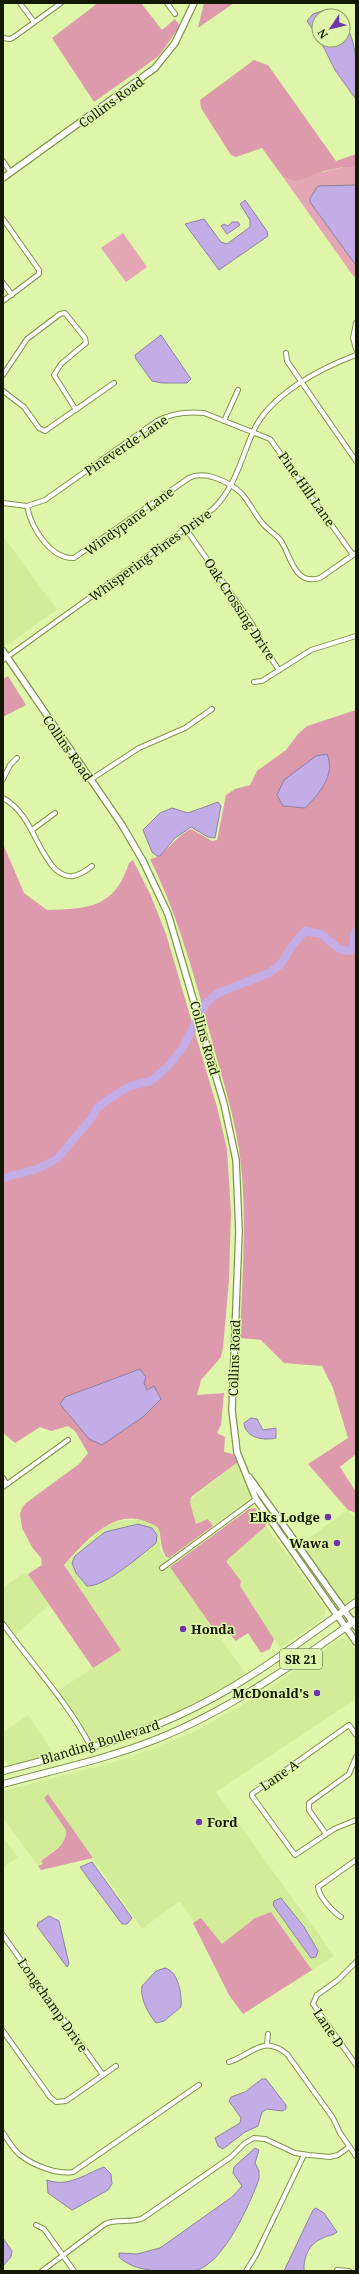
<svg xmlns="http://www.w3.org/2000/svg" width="359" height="2274" font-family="'Noto Serif',serif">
	<rect width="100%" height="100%" fill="#dff6aa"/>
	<g fill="#d3ec99">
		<polygon points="3,536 57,610 4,647 3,647"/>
		<polygon points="238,1462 251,1497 213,1526 208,1519 196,1525 190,1500"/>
		<polygon points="346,1511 356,1517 356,1599 344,1607 300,1545"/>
		<polygon points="129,1520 142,1520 156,1526 159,1529 160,1549 170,1567 246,1674 213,1694 173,1714 92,1744 57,1691 121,1650 64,1565 103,1528 117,1521"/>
		<polygon points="266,1526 326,1609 325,1614 321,1620 280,1648 239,1586 241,1581 226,1560"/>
		<polygon points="23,1573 28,1574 49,1605 14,1636 3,1620 3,1588"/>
		<polygon points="341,1638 347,1639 356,1650 356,1699 216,1792 334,1956 312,1970 271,1912 255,1918 222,1944 201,1918 195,1922 180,1901 142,1929 48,1794 44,1798 66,1830 67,1836 64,1843 41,1860 43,1864 38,1866 3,1818 3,1791 125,1759 194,1732 266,1691"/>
		<polygon points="28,1715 54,1754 9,1766 3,1757 3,1733"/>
		<polygon points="3,1837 18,1857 3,1867"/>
	</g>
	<g fill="#e4a5b5">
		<polygon points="344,167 356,167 356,185 348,186 353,263 356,264 356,276 354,277 283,177 295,182 310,175"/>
		<polygon points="123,233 147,267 126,282 101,248"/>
	</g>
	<g fill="#dd9aac" fill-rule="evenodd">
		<polygon points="98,3 141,3 162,30 175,19 180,26 159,56 94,102 52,38"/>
		<polygon points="204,3 234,3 198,28"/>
		<polygon points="254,60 268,65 336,161 356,154 356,167 344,167 324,171 295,182 283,177 262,148 236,157 231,155 201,108 200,100"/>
		<polygon points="8,676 26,705 3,717 3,679"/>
		<path d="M356,710V1454L340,1467L356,1492V1513L348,1510L308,1464L348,1438L333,1388L322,1366L284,1363L261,1340L240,1338C242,1281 247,1223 241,1165C237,1125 224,1084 213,1045C196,982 179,917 150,859C164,858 176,835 191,829L212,841L217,840L226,795L235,789L250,785L257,771L286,750L298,734L307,726Z"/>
		<path d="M3,844L24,893L47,910C90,909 115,907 129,863L133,860L151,896L166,934L217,1107L227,1149L231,1213L229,1280L223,1348L221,1357L201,1380L197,1395L224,1393L221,1425L217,1433L225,1437L224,1452L233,1454L238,1462L191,1497L190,1502L196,1524L208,1519L213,1526L169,1558L166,1557C159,1546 162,1534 158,1528C155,1524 148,1523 144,1521C112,1509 83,1544 64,1565L121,1650L93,1668L28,1574L42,1565L41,1558L32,1547L22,1528L20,1514L22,1508L26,1503L79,1464L88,1453L75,1431L68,1426L51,1431L40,1427L15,1443L3,1433ZM146,1377L144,1383L147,1390L154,1386L89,1439Z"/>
		<polygon points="255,1508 266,1526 226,1561 241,1581 240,1586 274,1639 270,1649 261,1653 248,1633 236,1641 222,1626 213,1628 170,1567 249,1509"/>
		<path d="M48,1794L93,1858L41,1870L38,1866L43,1864L41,1861C52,1852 67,1846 66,1830L44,1798Z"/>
		<polygon points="271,1912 312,1970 243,2014 229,1995 193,1923 201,1918 222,1944 255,1918"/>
	</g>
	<g fill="#c3ade7" stroke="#8e81a2">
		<polygon points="328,9 336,16 319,16 319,39 307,21 313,14"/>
		<path d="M343,21C357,39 359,76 355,98L335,70L320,40H343Z"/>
		<polygon points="356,185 356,264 355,264 310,202 310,198 318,186"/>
		<polygon points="245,200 267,231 268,236 219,270 185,224 204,219 221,242 227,244 250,227 250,220 240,204"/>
		<polygon points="232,222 238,222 240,225 227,234 221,226 224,224 228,226"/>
		<polygon points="161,335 191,379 187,383 162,383 152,381 136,359 135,355"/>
		<path d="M327,754C336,775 319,794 305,808L283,806L277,795L284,780L316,756Z"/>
		<polygon points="218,802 221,806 215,838 208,837 191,827 175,838 160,856 157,856 152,852 143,830 160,813 172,808 188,813"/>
		<polygon points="140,1369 146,1377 144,1383 147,1390 154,1386 161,1399 143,1417 102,1445 89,1439 60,1404 65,1397"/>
		<path d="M251,1418L257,1419L263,1430L276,1428V1438C264,1441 245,1438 244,1423Z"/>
		<path d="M138,1524L152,1528L157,1535L156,1543C141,1555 105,1587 87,1586L76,1573L72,1563L75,1556L105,1532Z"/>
		<polygon points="92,1862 132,1918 127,1924 122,1924 80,1867"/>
		<polygon points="281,1898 304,1927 318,1951 316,1957 311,1958 273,1905 274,1901"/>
		<polygon points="49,1916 59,1921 69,1964 67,1967 37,1926 38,1923"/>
		<path d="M165,1968C179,1972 182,1995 181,2007L164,2021L156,2023C148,2013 140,1999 142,1986L156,1971Z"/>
		<polygon points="262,2079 266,2079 286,2105 286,2109 282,2111 267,2109 262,2112 258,2126 245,2132 223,2149 218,2146 215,2138 240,2123 241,2118 229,2101 231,2097 245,2092"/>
		<path d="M255,2148L259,2150L255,2163L259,2171V2179C250,2204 224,2262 197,2270C188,2273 174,2271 164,2271C149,2271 130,2268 119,2257V2253L137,2254L160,2248L232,2197L242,2186L233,2173L234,2167Z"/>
		<path d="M104,2167L111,2174L112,2184L108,2190L76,2208L72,2210L48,2193L47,2180C68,2188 85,2174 104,2167Z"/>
		<path d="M316,2208L324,2213L337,2232C333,2236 328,2235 323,2238C309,2243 303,2258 304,2271H284L313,2210Z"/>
		<polygon points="3,2238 12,2251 11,2257 3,2266"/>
	</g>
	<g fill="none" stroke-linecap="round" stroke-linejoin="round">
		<polyline stroke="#c3ade7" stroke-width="8" points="3,1178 37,1169 57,1159 93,1116 97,1108 109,1099 130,1086 151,1081 167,1067 182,1049 206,1003 218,993 269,973 281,964 292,946 305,931 321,934 339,949 349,951 354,948 354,935 356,931"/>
		<defs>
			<g id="street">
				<polyline points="20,3 34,22"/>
				<polyline points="167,3 175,14"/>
				<polyline points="3,38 10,39 14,37 61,3"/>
				<polyline points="3,161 11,173"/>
				<polyline points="3,219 39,270 39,274 3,301"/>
				<polyline points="3,283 12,295"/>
				<polyline points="356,323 353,338 356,349"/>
				<polyline points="286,353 287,361 356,461"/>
				<polyline points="3,375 27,339 60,314 65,313 85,338 86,343 61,364 54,375 76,410"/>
				<polyline points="3,391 24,407 39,428 45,431 114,383"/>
				<polyline points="224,421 238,390"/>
				<path d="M3,503L27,506L45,500L157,421C172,413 186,411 204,413L270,439L353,555"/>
				<path d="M27,506C31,527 50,559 74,558L189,478C205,470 230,482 242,494C250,503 255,515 263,524C268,530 276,534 281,541C291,556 294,586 320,578L356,553"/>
				<polyline points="186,529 252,624 266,651 279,670"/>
				<path d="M3,660L213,509C235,488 241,459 253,432C269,395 321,368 356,355"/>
				<polyline points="254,682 262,681 311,650 356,636"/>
				<polyline points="3,779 10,765 17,758"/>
				<polyline points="90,780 139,748 185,728 212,709"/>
				<path d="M3,798C32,814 35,849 56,870C61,874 67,877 73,876C81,875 87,870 92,866"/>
				<polyline points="32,830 55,813"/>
				<polyline points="3,1478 7,1484"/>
				<polyline points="3,1487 68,1440"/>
				<polyline points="162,1568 256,1499"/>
				<path d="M3,1624C33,1666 67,1701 91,1747"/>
				<polyline points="356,1735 349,1725 252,1794 252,1796 295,1855 334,1829 356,1820"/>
				<polyline points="326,1834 309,1810 309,1803 349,1774 356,1757"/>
				<path d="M341,1917C333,1912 319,1897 318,1887L356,1860"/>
				<polyline points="3,1935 103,2075"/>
				<polyline points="356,1962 338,1980 317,1995 313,2004 356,2065"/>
				<polyline points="3,2031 50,2097 56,2102 66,2101 116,2066"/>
				<polyline points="267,2045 268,2034"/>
				<path d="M229,2062C252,2055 262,2034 287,2054L333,2118L340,2133L356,2156"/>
				<path d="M3,2133C8,2140 13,2149 20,2155C33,2165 57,2175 73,2172L199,2085"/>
				<polyline points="36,2225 44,2229 74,2271"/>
				<polyline points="337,2270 349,2271"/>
				<path d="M42,2271L105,2224C118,2218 130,2224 143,2218L231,2157L245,2143L254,2138L265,2139L295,2153L309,2155L330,2157L338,2155L349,2147"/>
				<polyline points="246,2271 256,2255 304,2155"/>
			</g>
			<g id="secondary">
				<polyline points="3,178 155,68 175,43 194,3"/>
				<polyline points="3,651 122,825 143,861 168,914 224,1104 236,1160 239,1231 232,1410 237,1452 256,1499 356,1642"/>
				<polyline points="249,1477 356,1627"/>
			</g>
			<g id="primary">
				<path d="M3,1771C62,1756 122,1741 177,1716C242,1687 298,1643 356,1602"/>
				<path d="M3,1784C54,1770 107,1759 157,1739C229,1710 293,1665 356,1620"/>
			</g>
		</defs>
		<use href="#street" stroke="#80944b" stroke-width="6"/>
		<use href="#secondary" stroke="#80944b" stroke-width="8"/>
		<use href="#primary" stroke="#80944b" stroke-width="8"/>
		<use href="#street" stroke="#fff" stroke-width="4"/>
		<use href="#secondary" stroke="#fff" stroke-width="5.5"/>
		<use href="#primary" stroke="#fff" stroke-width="6"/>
	</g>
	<g fill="#6e35ab" stroke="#dff6aa" stroke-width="1.5">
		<circle cx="328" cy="1517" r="4"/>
		<circle cx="337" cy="1543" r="4"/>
		<circle cx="183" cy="1629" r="4"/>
		<circle cx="317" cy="1693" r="4"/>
		<circle cx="199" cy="1822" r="4"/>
	</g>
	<g text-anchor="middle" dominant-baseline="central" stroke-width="3" stroke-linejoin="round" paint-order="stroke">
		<rect fill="#dff6aa" stroke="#505b33" stroke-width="1" x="280" y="1649" width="42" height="20" rx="3"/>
		<g font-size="12" font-weight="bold" fill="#121900">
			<text x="301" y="1659">SR 21</text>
		</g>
		<g font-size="13" fill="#121900" stroke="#dff6aa">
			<text transform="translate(111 102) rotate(-36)">Collins Road</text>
			<text transform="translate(126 445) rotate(-34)">Pineverde Lane</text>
			<text transform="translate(307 489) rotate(55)">Pine Hill Lane</text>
			<text transform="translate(129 521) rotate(-36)">Windypane Lane</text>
			<text transform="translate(150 555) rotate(-36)">Whispering Pines Drive</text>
			<text transform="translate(240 609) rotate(57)">Oak Crossing Drive</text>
			<text transform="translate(68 748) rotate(55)">Collins Road</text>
			<text transform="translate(205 1038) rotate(74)">Collins Road</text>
			<text transform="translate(234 1358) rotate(-88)">Collins Road</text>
			<text transform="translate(100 1742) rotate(-17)">Blanding Boulevard</text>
			<text transform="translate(279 1775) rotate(-35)">Lane A</text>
			<text transform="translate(53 2005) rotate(55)">Longchamp Drive</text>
			<text transform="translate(329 2028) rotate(56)">Lane D</text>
		</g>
		<g font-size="13" font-weight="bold" fill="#121900" stroke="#dff6aa" text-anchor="end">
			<text x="320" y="1517">Elks Lodge</text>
			<text x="329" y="1543">Wawa</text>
			<text x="191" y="1629" text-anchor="start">Honda</text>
			<text x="309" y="1693">McDonald's</text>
			<text x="207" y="1822" text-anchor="start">Ford</text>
		</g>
	</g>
	<rect width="359" height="2274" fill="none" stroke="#121900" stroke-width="8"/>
	<g transform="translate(331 28) rotate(235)"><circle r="19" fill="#dff6aa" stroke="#8d9e66"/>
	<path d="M0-3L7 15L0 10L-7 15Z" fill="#6e35ab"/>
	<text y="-6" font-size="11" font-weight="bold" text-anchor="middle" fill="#121900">N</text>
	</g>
</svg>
